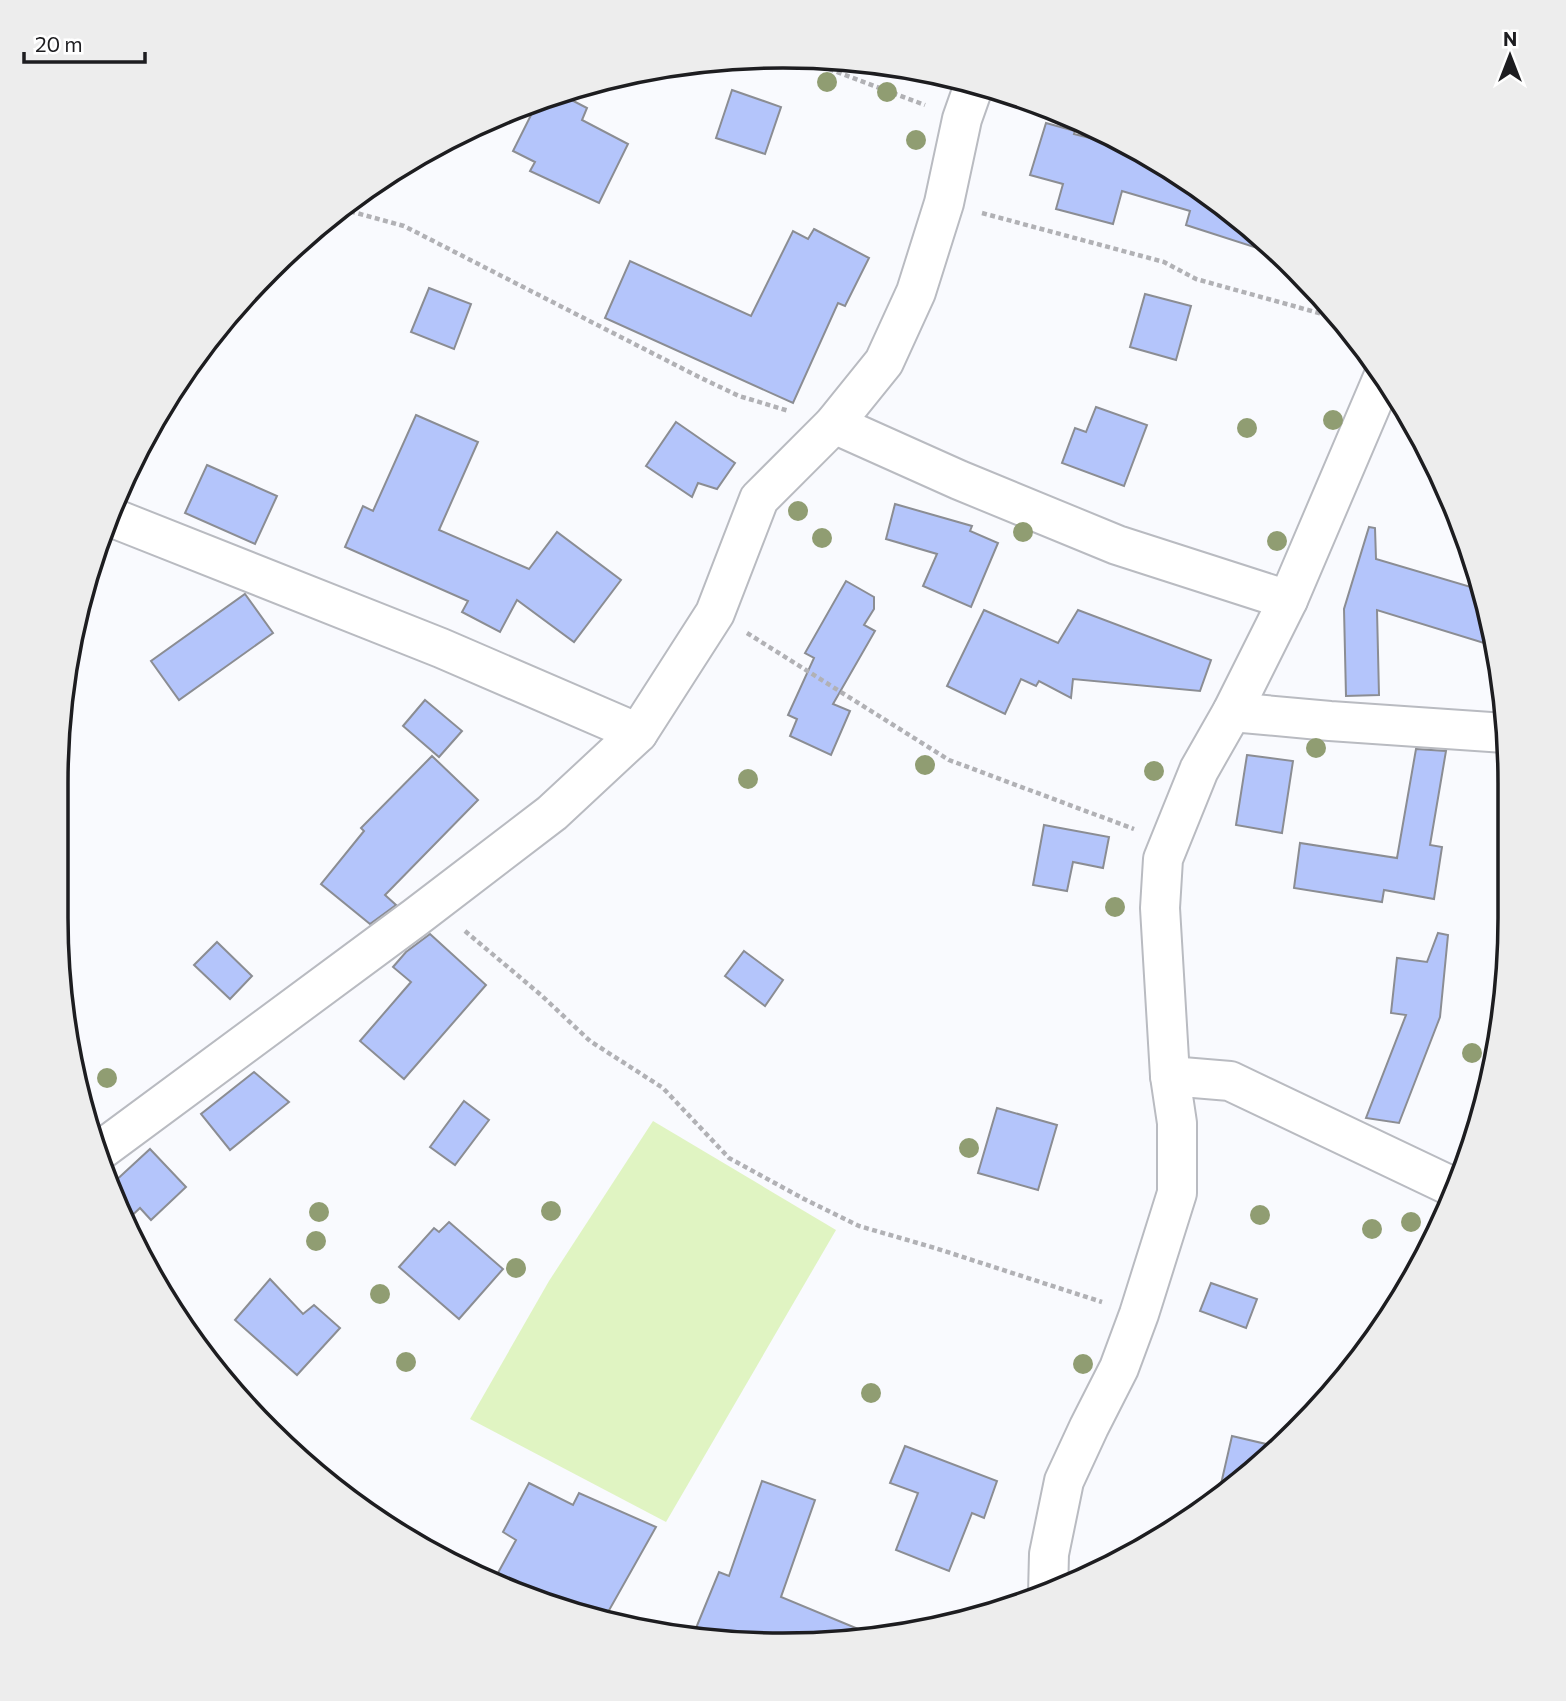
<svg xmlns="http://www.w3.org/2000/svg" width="1566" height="1701" font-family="Commissioner,sans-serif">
	<rect width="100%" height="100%" fill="#f9fafe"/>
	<polygon fill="#e0f4c2" points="653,1121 836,1230 666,1522 470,1419 549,1281"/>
	<g fill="#b4c5fb" stroke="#8b8d93" stroke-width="2">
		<polygon points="732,90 781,107 765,154 716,138"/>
		<polygon points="560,94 587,108 582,120 628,144 599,203 530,171 535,162 513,151 538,101"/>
		<polygon points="1046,123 1075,131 1074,134 1130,148 1187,179 1277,252 1276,254 1186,225 1190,211 1122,191 1113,224 1056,209 1063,184 1030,175"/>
		<polygon points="814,229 869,258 845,306 838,303 793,403 605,318 630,261 751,316 793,231 808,239"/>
		<polygon points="429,288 471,304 454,349 411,332"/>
		<polygon points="1145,294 1191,306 1176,360 1130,347"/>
		<polygon points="1096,407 1147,425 1124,486 1062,463 1075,428 1086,432"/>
		<polygon points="416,415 478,442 439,530 529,569 557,532 621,580 574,642 517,600 500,632 462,612 468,601 345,547 363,506 373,511"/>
		<polygon points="676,422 735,463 717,489 698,483 692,497 646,466"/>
		<polygon points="207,465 277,496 255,544 185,513"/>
		<polygon points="895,504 972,526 970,531 998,543 971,607 923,586 937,554 886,539"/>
		<polygon points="1369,527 1375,528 1376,559 1481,590 1497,647 1377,610 1379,695 1346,696 1344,609"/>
		<polygon points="846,581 874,597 874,609 864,625 875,631 833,704 850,711 831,755 790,736 797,719 788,715 814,658 805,653"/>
		<polygon points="245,594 273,633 179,700 151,661"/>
		<polygon points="984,610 1058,643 1078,610 1211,660 1200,691 1073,679 1071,698 1039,681 1036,686 1021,679 1005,714 947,686"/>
		<polygon points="425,700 462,731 439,757 403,726"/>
		<polygon points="1416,749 1446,751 1430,845 1442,847 1434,899 1384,890 1382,902 1294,888 1300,843 1397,858"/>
		<polygon points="1247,755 1293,761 1282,833 1236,825"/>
		<polygon points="432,756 478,800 385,895 396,905 370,924 321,884 364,831 361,828"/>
		<polygon points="1044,825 1109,837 1103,868 1073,862 1067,891 1033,885"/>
		<polygon points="1438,933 1448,935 1440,1017 1399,1123 1366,1118 1406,1015 1391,1013 1397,958 1427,962"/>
		<polygon points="430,934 486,985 404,1079 360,1041 411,982 393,967 406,952"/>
		<polygon points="217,942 252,976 230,999 194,965"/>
		<polygon points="744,951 783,980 765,1006 725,976"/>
		<polygon points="254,1072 289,1102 230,1150 201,1114"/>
		<polygon points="464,1101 489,1120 455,1165 430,1147"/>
		<polygon points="997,1108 1057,1125 1038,1190 978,1173"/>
		<polygon points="150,1149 186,1187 151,1220 140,1208 125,1222 112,1184"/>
		<polygon points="449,1222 503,1269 459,1319 399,1267 434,1228 439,1232"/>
		<polygon points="270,1279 303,1314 314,1305 340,1328 297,1375 235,1320"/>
		<polygon points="1211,1283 1257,1299 1246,1328 1200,1311"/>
		<polygon points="1232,1436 1279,1447 1218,1497"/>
		<polygon points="905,1446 997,1481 984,1518 972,1513 949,1571 896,1550 918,1493 890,1483"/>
		<polygon points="762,1481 815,1500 781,1597 875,1636 783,1645 694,1633 719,1572 729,1576"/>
		<polygon points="529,1483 573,1505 579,1493 656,1527 603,1621 595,1620 493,1582 516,1540 503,1532"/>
	</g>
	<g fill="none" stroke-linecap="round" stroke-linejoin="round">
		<defs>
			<g id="minor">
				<polyline points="834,424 959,480 1117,545 1288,600"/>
				<polyline points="108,516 441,648 638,733"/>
				<polyline points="1232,712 1330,721 1505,733"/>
				<polyline points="1170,1076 1230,1081 1455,1188"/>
				<polyline points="101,1150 416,917 552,813 638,733 715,613 759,499 834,424 884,362 916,292 944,203 962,119 974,85"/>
				<polyline points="1048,1594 1049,1554 1064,1481 1089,1427 1119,1368 1139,1314 1177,1193 1177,1123 1170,1076 1160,908 1163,859 1199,770 1232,712 1288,600 1384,375"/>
			</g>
		</defs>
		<use href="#minor" stroke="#b9bbc1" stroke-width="42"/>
		<g stroke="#b1b1b5" stroke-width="4.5" stroke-dasharray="5 3.5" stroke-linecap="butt">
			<polyline points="797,57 925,105"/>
			<polyline points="342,209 404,226 699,377 739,396 789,411"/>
			<polyline points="982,213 1164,262 1196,279 1337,318"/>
			<polyline points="747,633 949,760 1134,829"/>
			<polyline points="465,931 541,995 590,1041 663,1088 729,1158 804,1199 859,1226 935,1248 1102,1302"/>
		</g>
		<use href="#minor" stroke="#fff" stroke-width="38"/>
	</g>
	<g fill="#909d72">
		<circle cx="827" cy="82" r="10"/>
		<circle cx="887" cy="92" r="10"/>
		<circle cx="916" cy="140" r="10"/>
		<circle cx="1333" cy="420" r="10"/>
		<circle cx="1247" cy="428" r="10"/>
		<circle cx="798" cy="511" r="10"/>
		<circle cx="1023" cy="532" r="10"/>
		<circle cx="822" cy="538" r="10"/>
		<circle cx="1277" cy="541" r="10"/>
		<circle cx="1316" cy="748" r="10"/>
		<circle cx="925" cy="765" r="10"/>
		<circle cx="1154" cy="771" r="10"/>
		<circle cx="748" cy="779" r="10"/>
		<circle cx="1115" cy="907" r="10"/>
		<circle cx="1472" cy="1053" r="10"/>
		<circle cx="107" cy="1078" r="10"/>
		<circle cx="969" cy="1148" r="10"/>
		<circle cx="551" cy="1211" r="10"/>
		<circle cx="319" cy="1212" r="10"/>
		<circle cx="1260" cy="1215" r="10"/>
		<circle cx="1411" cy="1222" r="10"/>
		<circle cx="1372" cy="1229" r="10"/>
		<circle cx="316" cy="1241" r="10"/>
		<circle cx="516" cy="1268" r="10"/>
		<circle cx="380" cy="1294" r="10"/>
		<circle cx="406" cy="1362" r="10"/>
		<circle cx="1083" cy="1364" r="10"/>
		<circle cx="871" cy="1393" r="10"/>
	</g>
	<path d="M0 0H1566V1701H0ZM783 68H783A715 715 0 0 1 1498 783V918A715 715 0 0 1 783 1633H783A715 715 0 0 1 68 918V783A715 715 0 0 1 783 68Z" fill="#ededed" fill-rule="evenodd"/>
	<path fill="none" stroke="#1d1d20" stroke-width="3.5" d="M783 68H783A715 715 0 0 1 1498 783V918A715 715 0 0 1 783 1633H783A715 715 0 0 1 68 918V783A715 715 0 0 1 783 68Z"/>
	<g transform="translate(1510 56)" stroke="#ffffff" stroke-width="5" paint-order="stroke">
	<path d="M0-5L12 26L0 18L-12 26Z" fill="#1d1d20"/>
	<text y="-10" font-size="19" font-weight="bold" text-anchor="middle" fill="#1d1d20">N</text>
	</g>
	<path d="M24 52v10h121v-10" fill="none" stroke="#1d1d20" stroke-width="3.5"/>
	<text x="35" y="52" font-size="21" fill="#1d1d20" stroke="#ffffff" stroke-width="5" paint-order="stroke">20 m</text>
</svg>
